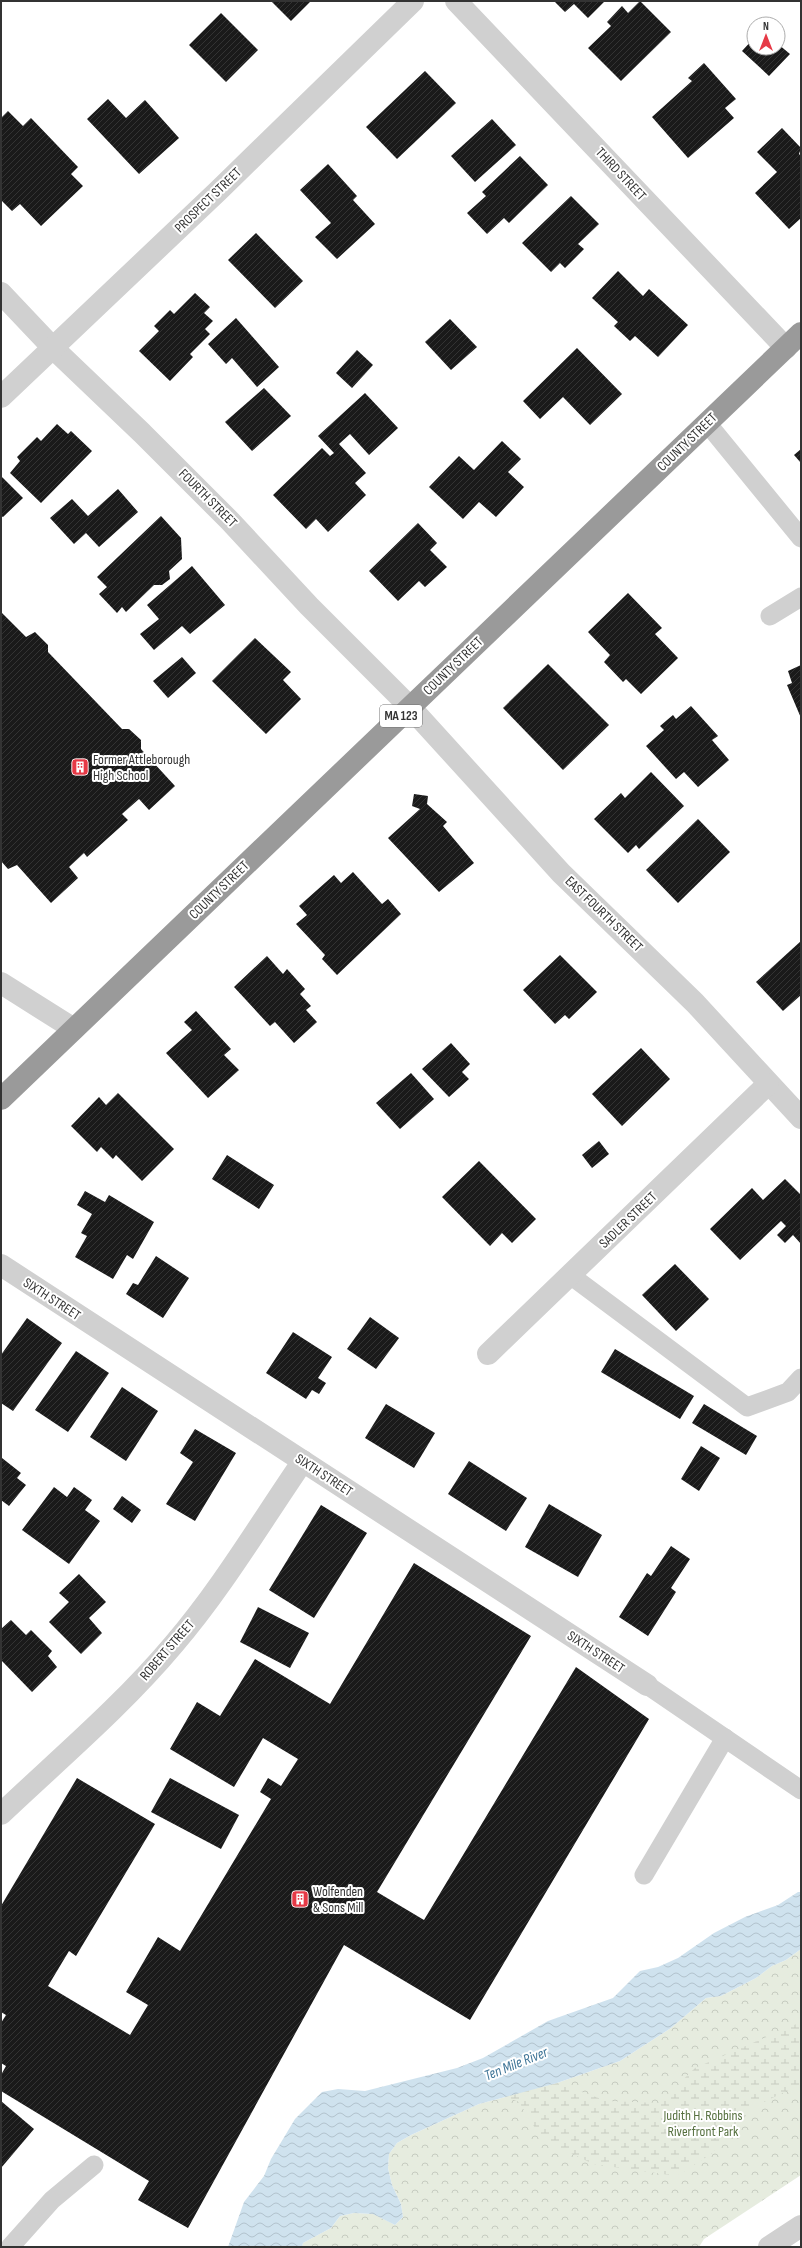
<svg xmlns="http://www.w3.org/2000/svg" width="802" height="2248" font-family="'Sofia Sans Condensed',sans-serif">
	<defs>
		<pattern id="forest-crowns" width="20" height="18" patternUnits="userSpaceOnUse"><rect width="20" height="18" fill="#e6ecdf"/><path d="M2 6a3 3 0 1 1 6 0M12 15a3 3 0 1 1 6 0" fill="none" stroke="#c6cbc0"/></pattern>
		<pattern id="wetland-marsh" width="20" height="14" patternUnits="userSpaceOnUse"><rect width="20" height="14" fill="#e6ecdf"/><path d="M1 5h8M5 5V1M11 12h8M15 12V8" fill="none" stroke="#c6cbc0"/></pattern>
		<pattern id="water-waves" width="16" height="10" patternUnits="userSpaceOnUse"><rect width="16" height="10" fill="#cfe2ee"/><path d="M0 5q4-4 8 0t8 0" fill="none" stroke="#b2c2cd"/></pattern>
		<pattern id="building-hatch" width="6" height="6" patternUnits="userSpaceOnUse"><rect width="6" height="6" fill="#1a1a1a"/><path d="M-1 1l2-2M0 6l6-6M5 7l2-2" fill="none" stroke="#333"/></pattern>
	</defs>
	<rect width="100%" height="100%" fill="#fff"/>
	<polygon fill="url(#forest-crowns)" points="801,1949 801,2175 704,2239 699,2247 302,2247 303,2243 331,2228 340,2216 354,2213 374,2214 395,2225 403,2217 401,2204 392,2185 388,2168 389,2154 397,2143 411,2135 479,2104 557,2083 620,2061 671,2028 706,1998 721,1996 756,1978 772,1966 786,1960"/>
	<polygon fill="url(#wetland-marsh)" points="801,2022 801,2084 754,2107 711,2154 677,2176 593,2164 541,2138 519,2102 504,2096 557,2083 607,2101 659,2103 695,2068"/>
	<polygon fill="url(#water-waves)" points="798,1892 801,1892 801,1949 786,1960 772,1966 756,1978 721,1996 706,1998 671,2028 620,2061 557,2083 479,2104 411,2135 397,2143 389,2154 388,2168 392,2185 401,2204 403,2217 395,2225 373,2214 354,2213 340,2216 331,2228 303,2243 302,2247 228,2247 244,2202 264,2176 271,2159 295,2119 322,2092 338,2089 365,2091 457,2068 483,2058 548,2021 613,1998 640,1971 658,1967 678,1958 714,1933 745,1917 778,1905"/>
	<g fill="url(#building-hatch)">
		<polygon points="271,1 311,1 291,21"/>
		<polygon points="554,1 605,1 588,18 574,4 565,12"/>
		<polygon points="640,1 671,32 621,81 588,48 611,26 607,22 622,6 628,13"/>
		<polygon points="221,13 258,50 226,82 189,45"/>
		<polygon points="754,38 754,48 778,48 778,44 790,54 769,76 742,51"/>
		<polygon points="704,63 736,99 725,108 734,118 688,158 652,117 692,81 688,78"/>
		<polygon points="425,71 456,103 397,159 366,127"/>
		<polygon points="108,99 126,118 145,100 179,138 139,174 87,119"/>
		<polygon points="8,111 23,126 31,118 78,167 71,174 83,186 41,226 20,204 12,211 1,200 1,118"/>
		<polygon points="492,119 516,145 475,182 451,156"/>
		<polygon points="782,128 801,148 799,154 801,156 801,218 789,229 755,193 777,172 757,152"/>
		<polygon points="520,156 548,185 509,223 504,218 487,234 467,213 486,196 482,192"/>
		<polygon points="328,164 357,196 353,200 375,224 337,259 315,237 331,223 300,190"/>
		<polygon points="571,196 599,224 578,244 584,249 565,268 560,263 551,272 522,243"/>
		<polygon points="256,233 303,281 275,308 228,260"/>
		<polygon points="618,271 643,296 649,289 688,325 658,357 635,336 630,341 614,326 618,322 592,298"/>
		<polygon points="195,293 210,307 204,313 213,321 205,329 210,334 190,354 193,357 170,381 139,351 159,331 154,326 170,310 174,314"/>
		<polygon points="236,318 279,367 257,387 232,358 226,364 208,344"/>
		<polygon points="450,319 477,347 451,370 425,342"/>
		<polygon points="577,348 622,394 590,425 563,397 540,419 523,401"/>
		<polygon points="357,350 373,365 352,388 336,373"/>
		<polygon points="264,388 291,416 252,451 225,422"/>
		<polygon points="365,393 398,428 369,455 350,434 339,444 366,473 355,483 366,495 328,532 316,519 306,529 273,495 322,448 330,456 334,453 318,436"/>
		<polygon points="57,424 68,434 71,431 92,451 41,503 10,473 20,461 17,457 37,437 41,441"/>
		<polygon points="502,441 521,459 508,472 524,487 496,517 479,502 463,519 429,487 459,456 474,470"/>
		<polygon points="801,449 801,463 794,455"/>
		<polygon points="2,477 23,498 3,517 1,516"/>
		<polygon points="118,489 138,512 99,547 86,533 74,544 50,518 72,499 88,516"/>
		<polygon points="161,516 181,538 182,559 169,571 170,579 162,585 154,585 126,612 122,607 117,613 99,594 107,587 97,577"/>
		<polygon points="418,523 437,543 430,550 447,567 425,587 419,581 398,601 369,571"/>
		<polygon points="192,566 225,605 190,634 182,626 154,650 140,634 159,619 147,605"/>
		<polygon points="628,593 662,628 655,634 678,658 641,694 626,679 623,682 604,662 610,655 588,632"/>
		<polygon points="1,612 26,637 35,632 48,645 48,652 122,729 129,729 141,740 141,749 175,786 149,810 139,799 122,814 128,820 87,857 84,853 69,867 78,878 51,903 17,865 8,869 1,861"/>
		<polygon points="255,638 291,672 283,680 301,699 266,734 212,681"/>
		<polygon points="182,657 196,673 168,698 153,681"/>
		<polygon points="548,664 609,725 563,770 503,708"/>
		<polygon points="801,665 801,718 787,685 792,683 788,671"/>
		<polygon points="691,706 718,736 712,740 729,760 698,787 684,772 676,779 646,746 664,730 660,726 673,715 676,719"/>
		<polygon points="651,772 684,806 639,849 636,845 628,853 594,819 621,793 625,798"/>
		<polygon points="414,794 428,796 427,804 447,822 443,826 474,863 439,892 388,838 420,809 412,806"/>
		<polygon points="698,819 730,852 678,903 646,870"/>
		<polygon points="353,872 382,904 388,899 401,914 337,975 322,959 325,955 296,924 307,915 299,906 334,875 341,883"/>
		<polygon points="801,941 801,995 783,1011 756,982"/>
		<polygon points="560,955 597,992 569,1019 565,1015 555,1024 523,990"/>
		<polygon points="267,956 283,974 287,969 305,989 300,994 311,1006 306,1010 317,1022 294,1043 275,1022 270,1026 234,987"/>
		<polygon points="196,1011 231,1049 224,1055 239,1070 208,1098 166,1053 192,1030 184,1022"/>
		<polygon points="451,1043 470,1064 462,1072 469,1079 449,1097 422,1069"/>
		<polygon points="641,1048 670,1079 622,1126 592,1094"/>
		<polygon points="411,1073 434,1099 400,1129 376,1103"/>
		<polygon points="118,1093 174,1149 142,1181 116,1155 113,1159 101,1147 97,1152 71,1126 99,1097 106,1105"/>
		<polygon points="599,1141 609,1154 592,1168 582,1155"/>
		<polygon points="227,1155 274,1185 259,1209 212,1179"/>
		<polygon points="479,1161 536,1219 512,1243 502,1233 490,1246 442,1197"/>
		<polygon points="785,1179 801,1195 801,1244 793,1235 785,1243 777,1235 786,1226 781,1221 740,1260 710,1229 752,1188 763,1200"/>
		<polygon points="85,1191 105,1202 109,1195 154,1222 133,1259 127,1255 113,1279 75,1257 87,1236 81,1233 92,1214 77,1205"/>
		<polygon points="156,1256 189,1278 163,1318 126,1294 133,1283 138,1285"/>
		<polygon points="675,1264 709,1299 676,1331 642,1295"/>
		<polygon points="370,1317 399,1338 376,1369 347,1349"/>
		<polygon points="27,1318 62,1343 13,1411 1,1403 1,1355"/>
		<polygon points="293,1332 332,1357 318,1378 326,1383 319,1394 312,1390 306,1399 266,1373"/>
		<polygon points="615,1349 694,1396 680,1419 601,1372"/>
		<polygon points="76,1351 109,1373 68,1432 35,1410"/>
		<polygon points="122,1387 158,1411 126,1461 90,1437"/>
		<polygon points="386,1404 435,1433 414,1468 365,1438"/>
		<polygon points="704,1404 757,1436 746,1455 692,1423"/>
		<polygon points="195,1429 236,1453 195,1521 166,1504 193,1462 180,1453"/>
		<polygon points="701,1446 720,1458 699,1491 681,1479"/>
		<polygon points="2,1458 21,1473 17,1478 26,1485 9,1506 1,1500"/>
		<polygon points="469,1461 527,1498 506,1531 448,1494"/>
		<polygon points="54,1487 67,1497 74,1487 92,1500 85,1510 100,1521 69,1564 22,1530"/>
		<polygon points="122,1496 141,1510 132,1523 113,1509"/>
		<polygon points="549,1504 602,1535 578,1577 525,1547"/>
		<polygon points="321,1505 367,1533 314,1618 269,1590"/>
		<polygon points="671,1546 690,1559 671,1588 676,1592 648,1636 619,1617 647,1573 651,1576"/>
		<polygon points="414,1563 531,1636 377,1892 424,1920 576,1667 649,1719 470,2020 344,1945 188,2228 138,2200 149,2181 1,2091 1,2075 6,2066 1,2063 1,2023 6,2015 1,2012 1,1906 77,1778 155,1824 76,1956 69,1951 48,1986 130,2035 148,2005 126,1992 158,1937 180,1951 271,1799 260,1792 268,1778 281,1786 298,1759 263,1738 234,1787 170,1749 197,1702 220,1716 255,1659 330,1704"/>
		<polygon points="79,1574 106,1602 89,1618 102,1633 81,1654 49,1622 69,1602 59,1593"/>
		<polygon points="258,1607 309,1633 290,1668 240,1642"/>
		<polygon points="11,1620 26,1635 31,1630 52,1651 48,1656 57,1667 32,1692 1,1660 1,1629"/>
		<polygon points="170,1778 239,1815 221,1849 151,1812"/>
		<polygon points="1,2101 34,2129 1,2168"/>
	</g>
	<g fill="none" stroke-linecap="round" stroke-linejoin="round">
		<g stroke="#d0d0d0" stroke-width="19">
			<polyline points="707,423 801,538"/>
			<polyline points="770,616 801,597"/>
			<polyline points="570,1275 747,1407 788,1392 801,1378"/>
			<polyline points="647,1685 801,1790"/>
			<polyline points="644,1875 725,1738"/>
			<polyline points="10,2247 52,2200 94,2165"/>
		</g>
		<g stroke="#d0d0d0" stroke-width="22">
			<polyline points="456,1 786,348"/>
			<polyline points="1,293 53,348 142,433 230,521 309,606 410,707 561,873 695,1003 801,1118"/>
			<polyline points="1,397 218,191 413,1"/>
			<polyline points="1,983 74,1029"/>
			<polyline points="1,1265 647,1685"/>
			<polyline points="488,1354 768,1084"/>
			<path d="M1,1814C59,1759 122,1706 174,1644C222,1588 261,1522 303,1461"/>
			<polyline points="769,2247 801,2226"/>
		</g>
		<polyline stroke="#9a9a9a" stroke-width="22" points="1,1099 801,333"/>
	</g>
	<defs>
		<symbol id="building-square" viewBox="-11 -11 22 22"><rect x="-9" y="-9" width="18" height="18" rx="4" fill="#e63946" stroke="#fff"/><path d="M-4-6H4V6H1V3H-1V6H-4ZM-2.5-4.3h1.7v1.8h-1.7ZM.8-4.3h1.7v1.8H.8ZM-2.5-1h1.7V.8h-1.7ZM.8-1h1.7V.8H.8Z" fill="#fff"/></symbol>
	</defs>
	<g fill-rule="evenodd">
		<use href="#building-square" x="70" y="757" width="20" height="20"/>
		<use href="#building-square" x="290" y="1889" width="20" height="20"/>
	</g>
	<g text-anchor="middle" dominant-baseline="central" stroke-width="4" stroke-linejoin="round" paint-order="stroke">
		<rect fill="#fff" stroke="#707070" stroke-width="1" x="380" y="705" width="42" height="22" rx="3"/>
		<g font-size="13" font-weight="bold" fill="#333">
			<text x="401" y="716">MA 123</text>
		</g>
		<g font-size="14" fill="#333" stroke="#fff">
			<text transform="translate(621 174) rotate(47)">THIRD STREET</text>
			<text transform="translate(208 200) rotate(-44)">PROSPECT STREET</text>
			<text transform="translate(687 442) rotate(-44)">COUNTY STREET</text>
			<text transform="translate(208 498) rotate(45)">FOURTH STREET</text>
			<text transform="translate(453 666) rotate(-44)">COUNTY STREET</text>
			<text transform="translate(219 890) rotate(-44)">COUNTY STREET</text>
			<text transform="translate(604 914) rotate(44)">EAST FOURTH STREET</text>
			<text transform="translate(628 1220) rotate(-44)">SADLER STREET</text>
			<text transform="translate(52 1299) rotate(33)">SIXTH STREET</text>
			<text transform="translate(324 1475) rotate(33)">SIXTH STREET</text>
			<text transform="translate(167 1650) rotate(-49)">ROBERT STREET</text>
			<text transform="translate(596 1652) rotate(33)">SIXTH STREET</text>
		</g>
		<g font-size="14" fill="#333" stroke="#fff" text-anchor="start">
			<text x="93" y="759">Former Attleborough<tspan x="93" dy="16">High School</tspan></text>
			<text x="313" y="1891">Wolfenden<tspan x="313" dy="16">&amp; Sons Mill</tspan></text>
		</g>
		<g font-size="14" fill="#56703f" stroke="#fff">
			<text x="703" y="2115">Judith H. Robbins<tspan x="703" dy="16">Riverfront Park</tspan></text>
		</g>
		<g font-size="15" font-style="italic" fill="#3f7597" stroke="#fff">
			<text transform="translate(516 2064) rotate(-22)">Ten Mile River</text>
		</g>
	</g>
	<rect width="802" height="2248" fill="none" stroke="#333333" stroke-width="4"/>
	<g transform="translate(766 36)"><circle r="19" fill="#ffffff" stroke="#adadad"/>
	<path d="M0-3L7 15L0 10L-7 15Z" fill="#e63946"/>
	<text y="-6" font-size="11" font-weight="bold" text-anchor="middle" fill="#333333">N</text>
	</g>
</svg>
